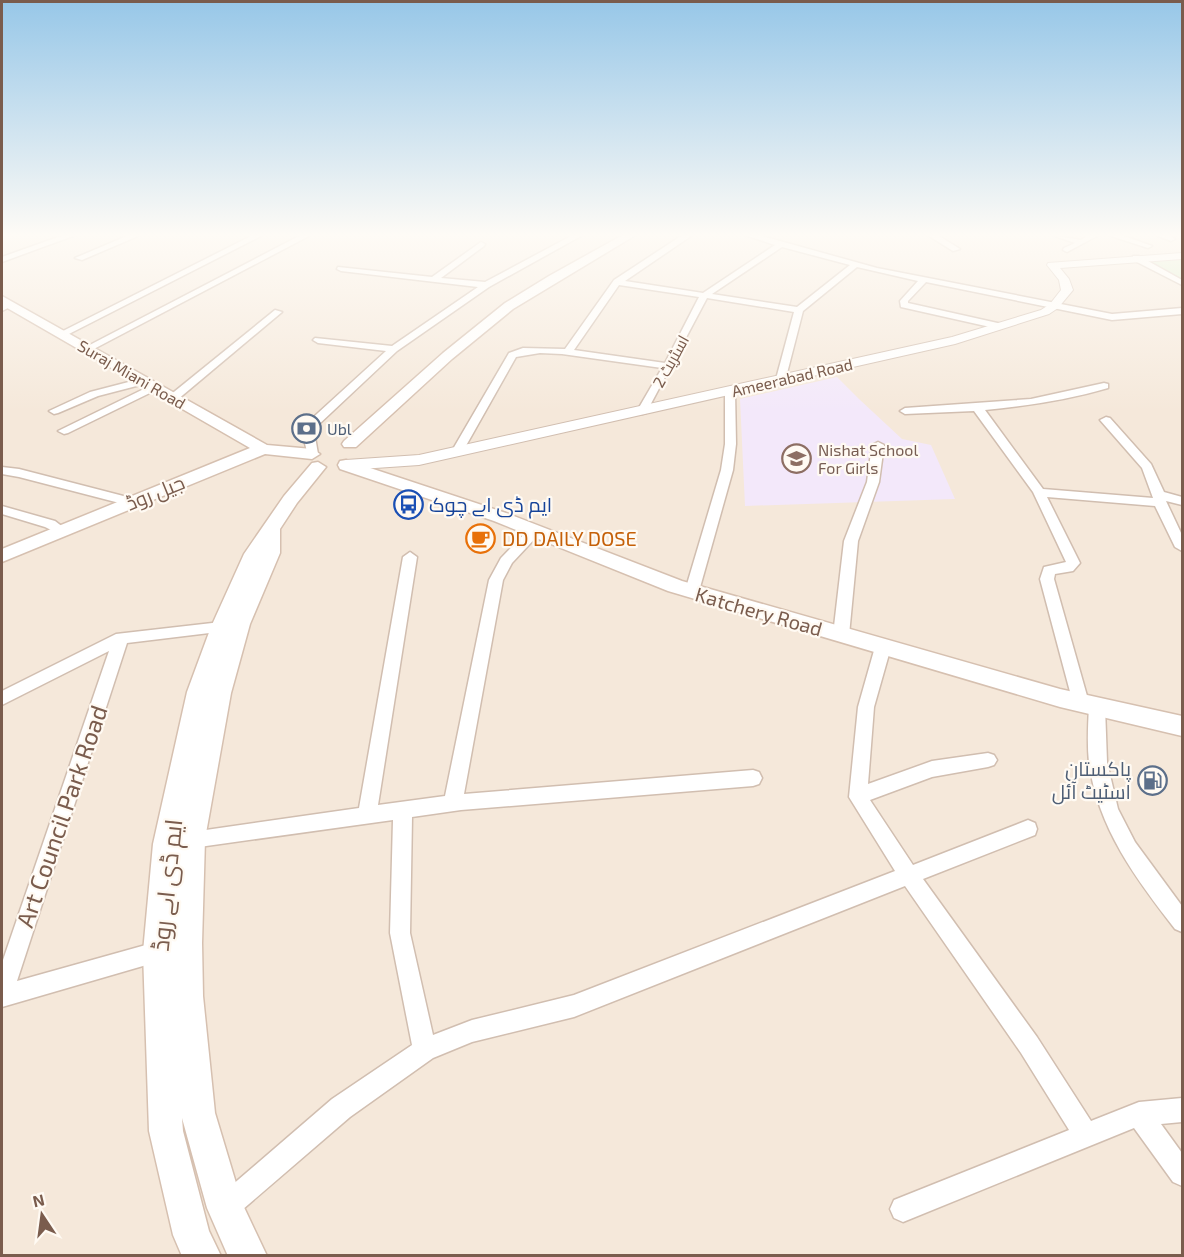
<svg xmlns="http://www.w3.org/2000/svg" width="1184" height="1257" font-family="'Exo 2',Cairo,sans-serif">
	<rect width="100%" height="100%" fill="#fdf6ec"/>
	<rect fill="#f5e8da" x="2" y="236" width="1180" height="1019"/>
	<polygon fill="#f3e8fa" points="837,377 859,399 902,439 931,445 955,499 745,506 740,399"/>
	<polygon fill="#d8ecc9" points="1182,257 1182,281 1140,259"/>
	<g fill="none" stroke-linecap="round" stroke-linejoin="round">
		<defs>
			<g id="minor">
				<polygon points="61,236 73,236 2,262 2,257"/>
				<polygon points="127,236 138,236 82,260 75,258"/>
				<polygon points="251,236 261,236 65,336 57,334"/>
				<polygon points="299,236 309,236 90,351 82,349"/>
				<polygon points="571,236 581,236 489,287 397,351 316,427 314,431 318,454 312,457 308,456 302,431 307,423 386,351 318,343 313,340 315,338 392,346 478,287 341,271 337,269 338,267 432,277 481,242 485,244 484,246 441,278 485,282"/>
				<path d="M681,236H691L625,281L703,293L775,245L748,236H762L877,268L1112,314L1182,308V314L1112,320L926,282L908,301V303L1002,324V328L999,329L901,307L900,301L918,281L857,267L803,311L785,381L776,379L794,312L707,298L646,413L642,414L637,411L662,368L562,354L540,353L516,357L463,451H455L453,449L509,353L523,348L565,349L614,280ZM782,247L850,265L797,307L712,294ZM619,285L699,297L665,363L574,350Z"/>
				<polygon points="929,236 939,236 960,249 953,251"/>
				<polygon points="1055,236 1081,240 1087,236 1097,236 1067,252 1063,250 1064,248 1075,243"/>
				<polygon points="1111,236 1124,236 1152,246 1148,248"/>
				<polygon points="1158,236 1170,236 1175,239 1171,241"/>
				<polygon points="1133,256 1139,256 1182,280 1182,285 1133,260"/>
				<polygon points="7,303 14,305 2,311 2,305"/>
				<polygon points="275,310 282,312 177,400 169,400 169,396"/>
				<polygon points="144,378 148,379 148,383 98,396 58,413 54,414 49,411 90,392"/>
				<path d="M1104,383L1108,384V388C1067,400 1027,406 985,410L1043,489L1153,498L1142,468L1100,420L1106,417L1110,418L1151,464L1164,492L1182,497V505L1166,501L1182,535V551L1175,547L1155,506L1047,497L1080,563L1073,571L1055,574L1054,579L1089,703L1087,708L1081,710L1075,708L1073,703L1040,579L1044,567L1066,562L1033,492L974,411L905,414L900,411L905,408L1031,399Z"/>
				<polygon points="154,384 159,387 158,389 68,433 64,434 58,431"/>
				<polygon points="730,388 735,391 736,444 733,470 699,591 692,596 685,591 721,470 725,444 725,391"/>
				<polygon points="878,442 884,445 879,482 858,541 849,635 846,639 836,639 833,635 844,541 867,482 872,445"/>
				<polygon points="2,467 19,469 135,499 137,502 131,506 19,477 2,474"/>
				<polygon points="2,506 55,521 68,531 61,535 45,527 2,514"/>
				<polygon points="535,527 542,531 512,563 503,580 464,794 753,770 759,772 762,778 759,784 753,786 461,810 412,817 410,933 433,1035 472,1020 574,995 895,871 849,797 858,707 875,647 878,643 888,643 891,647 874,707 868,784 932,761 988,753 994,755 997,760 994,765 988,767 932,777 870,800 913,865 1028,820 1035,823 1037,829 1035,835 923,879 1037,1037 1091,1121 1139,1102 1182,1098 1182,1122 1161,1124 1182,1153 1182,1186 1173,1182 1134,1128 903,1222 894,1218 890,1209 894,1200 1069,1130 1021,1053 905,886 574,1017 472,1042 433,1058 350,1117 235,1216 226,1220 217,1216 213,1207 217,1198 332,1099 412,1045 390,933 393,820 192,848 185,845 182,839 185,833 359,808 403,557 410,552 417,557 378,805 445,796 489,580 501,558 530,528"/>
				<polygon points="221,622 226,623 228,627 226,631 127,643 17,981 160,941 167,945 171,952 167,959 2,1007 2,963 109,651 2,705 2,691 116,634"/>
				<path d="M1097,700L1103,702L1105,707L1107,762L1118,809L1135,842L1182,906V932L1175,929C1136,879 1098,828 1089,763C1087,744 1088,725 1089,707L1091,702Z"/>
			</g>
			<polygon id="tertiary" points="1182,253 1182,259 1060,268 1069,279 1073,290 1058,308 1049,314 955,344 419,465 346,470 338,465 346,460 419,455 952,337 1041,310 1050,304 1061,290 1059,280 1047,265 1048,263"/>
			<g id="secondary">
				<polygon points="621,236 634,236 513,309 452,359 356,447 344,447 342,444 344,441 443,353 505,303 549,276"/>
				<polygon points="2,296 267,445 312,449 320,454 312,459 265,454 2,562 2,549 250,448 2,305"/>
				<polygon points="346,460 506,513 682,581 1060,689 1182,716 1182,736 1060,707 668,591 494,521 340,469 338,465 340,461"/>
				<polygon points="318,462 326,467 297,503 280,529 280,553 250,624 231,693 205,839 202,943 203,996 215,1113 242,1203 267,1256 228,1256 207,1208 182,1118 183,1131 209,1231 221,1256 182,1256 173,1235 149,1131 143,952 153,844 187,692 211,627 244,554 284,496 312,463"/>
			</g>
		</defs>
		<use href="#minor" stroke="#d1beb0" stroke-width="3"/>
		<use href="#tertiary" stroke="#d1beb0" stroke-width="2"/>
		<use href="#secondary" stroke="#d6c0b0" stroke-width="3"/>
		<use href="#minor" fill="#fff" fill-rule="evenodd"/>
		<use href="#tertiary" fill="#fff" fill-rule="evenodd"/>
		<use href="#secondary" fill="#fff" fill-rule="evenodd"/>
	</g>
	<linearGradient id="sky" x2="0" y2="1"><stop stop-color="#97c7e8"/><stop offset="0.57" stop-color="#fefbf6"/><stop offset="1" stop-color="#fefbf6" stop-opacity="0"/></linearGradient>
	<rect width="1184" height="412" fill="url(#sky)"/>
	<defs>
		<symbol id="bank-ring" viewBox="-11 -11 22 22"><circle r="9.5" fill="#fffaf3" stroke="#5c6f8a" stroke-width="1.5"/><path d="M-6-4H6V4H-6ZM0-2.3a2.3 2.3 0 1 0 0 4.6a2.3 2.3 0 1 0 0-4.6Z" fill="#5c6f8a"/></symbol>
		<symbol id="school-ring" viewBox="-11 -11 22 22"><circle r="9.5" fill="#fffaf3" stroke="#8d6e63" stroke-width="1.5"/><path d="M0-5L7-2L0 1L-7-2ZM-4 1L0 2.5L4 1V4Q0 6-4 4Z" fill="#8d6e63"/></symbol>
		<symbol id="bus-ring" viewBox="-11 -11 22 22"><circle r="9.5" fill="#fffaf3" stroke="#1a4fb4" stroke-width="1.5"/><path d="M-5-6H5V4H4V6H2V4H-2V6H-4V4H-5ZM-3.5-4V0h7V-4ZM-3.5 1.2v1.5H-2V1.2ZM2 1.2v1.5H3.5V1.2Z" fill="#1a4fb4"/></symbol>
		<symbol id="cafe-ring" viewBox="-11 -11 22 22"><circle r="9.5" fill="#fffaf3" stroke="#e8710a" stroke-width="1.5"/><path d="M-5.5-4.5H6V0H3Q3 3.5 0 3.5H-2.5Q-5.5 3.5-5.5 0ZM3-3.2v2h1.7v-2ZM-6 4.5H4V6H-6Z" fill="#e8710a"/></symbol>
		<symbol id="fuel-ring" viewBox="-11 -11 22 22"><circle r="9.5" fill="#fffaf3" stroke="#5c6f8a" stroke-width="1.5"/><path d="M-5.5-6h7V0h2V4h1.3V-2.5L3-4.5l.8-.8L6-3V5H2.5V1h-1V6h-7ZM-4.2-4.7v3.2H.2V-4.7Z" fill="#5c6f8a"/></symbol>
	</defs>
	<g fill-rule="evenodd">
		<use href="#bank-ring" x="290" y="412" width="33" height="33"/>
		<use href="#school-ring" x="780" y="442" width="33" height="33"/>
		<use href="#bus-ring" x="392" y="488" width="33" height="33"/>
		<use href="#cafe-ring" x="464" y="522" width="33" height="33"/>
		<use href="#fuel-ring" x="1136" y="764" width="33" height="33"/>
	</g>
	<g text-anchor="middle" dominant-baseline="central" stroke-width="4.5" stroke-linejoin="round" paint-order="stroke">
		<g font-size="16" fill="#7a5c4d" stroke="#fffaf3">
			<text transform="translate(670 361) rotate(-61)">اسٹریٹ 2</text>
			<text transform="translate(132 374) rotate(30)">Suraj Miani Road</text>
			<text transform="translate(792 377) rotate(-13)">Ameerabad Road</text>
		</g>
		<g font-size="16" fill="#4e5e75" stroke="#fffaf3" text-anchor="start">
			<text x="327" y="428">Ubl</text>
		</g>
		<g font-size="16" fill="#785e54" stroke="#fffaf3" text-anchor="start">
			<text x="818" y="449">Nishat School<tspan x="818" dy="18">For Girls</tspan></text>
		</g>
		<g font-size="20" fill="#7a5c4d" stroke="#fffaf3">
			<text transform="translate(155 492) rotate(-22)">جیل روڈ</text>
			<text transform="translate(759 611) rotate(16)">Katchery Road</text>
		</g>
		<g font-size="20" fill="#164399" stroke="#fffaf3" text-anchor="start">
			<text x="429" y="504">ایم ڈی اے چوک</text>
		</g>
		<g font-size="20" fill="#c56008" stroke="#fffaf3" text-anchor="start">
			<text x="502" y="538">DD DAILY DOSE</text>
		</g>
		<g font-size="20" fill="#4e5e75" stroke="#fffaf3" text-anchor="end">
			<text x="1131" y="768">پاکستان<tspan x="1131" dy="23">اسٹیٹ آئل</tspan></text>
		</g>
		<g font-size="24" fill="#7a5c4d" stroke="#fffaf3">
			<text transform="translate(61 816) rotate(-71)">Art Council Park Road</text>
			<text transform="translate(166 885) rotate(-84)">ایم ڈی اے روڈ</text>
		</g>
	</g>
	<rect width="1184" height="1257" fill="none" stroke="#7a5c4d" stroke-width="6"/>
	<g transform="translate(42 1215) rotate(347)" stroke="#fffaf3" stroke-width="4.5" paint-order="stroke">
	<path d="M0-4.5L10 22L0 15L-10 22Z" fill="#7a5c4d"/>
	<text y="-9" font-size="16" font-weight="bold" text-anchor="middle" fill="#7a5c4d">N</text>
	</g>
</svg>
